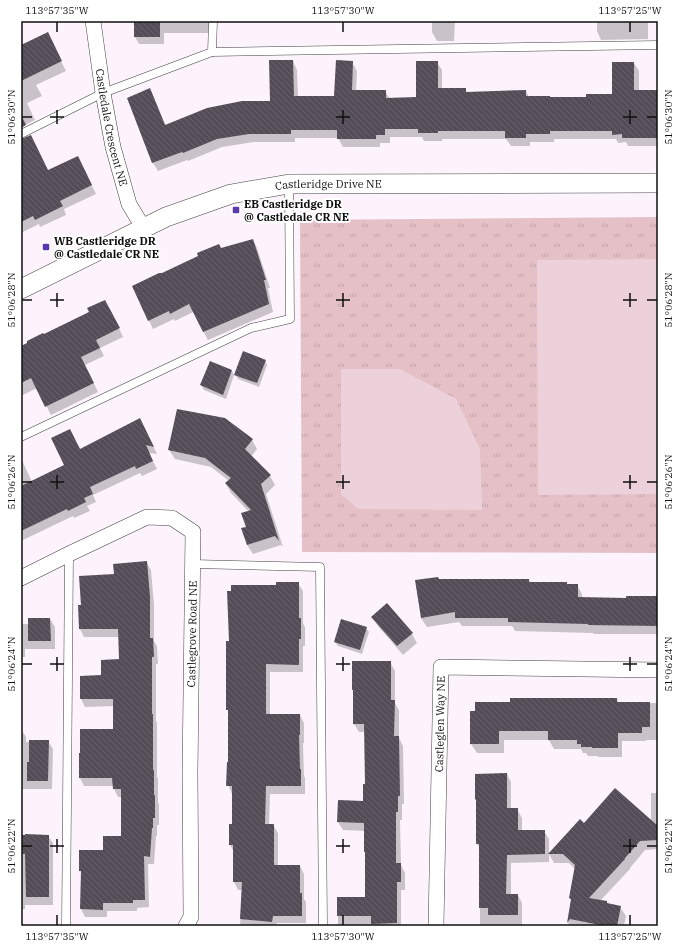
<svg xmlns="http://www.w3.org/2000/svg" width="679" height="947" font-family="'IBM Plex Serif',serif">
	<defs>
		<pattern id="grass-tufts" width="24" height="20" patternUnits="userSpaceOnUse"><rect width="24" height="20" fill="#e5c0c7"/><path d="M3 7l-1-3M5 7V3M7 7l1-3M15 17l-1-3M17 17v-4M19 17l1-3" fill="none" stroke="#c3a4aa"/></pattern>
		<pattern id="building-back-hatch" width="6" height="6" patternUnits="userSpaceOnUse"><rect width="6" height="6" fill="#544d57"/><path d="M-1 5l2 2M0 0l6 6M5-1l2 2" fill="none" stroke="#68626a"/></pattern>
	</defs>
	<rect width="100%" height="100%" fill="#fdf3fc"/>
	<polygon fill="url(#grass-tufts)" points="658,217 658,553 302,552 300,220"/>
	<g fill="#edd1da">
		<polygon points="658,259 658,494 538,495 537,260"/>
		<polygon points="341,369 400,369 456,399 480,449 482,510 358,509 341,494"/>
	</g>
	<g fill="#0003">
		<polygon points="135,21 210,21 210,33 164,33 164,44 139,44 135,37"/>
		<polygon points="432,21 455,21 454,41 437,41 432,32"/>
		<polygon points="597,21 648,21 648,39 601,40 597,31"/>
		<polygon points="52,43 66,71 36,85 42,96 27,103 35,120 21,127 21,46"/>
		<polygon points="293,61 297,70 298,97 335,97 352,62 357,71 356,91 385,91 390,99 417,98 437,62 442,70 442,89 465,89 467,93 526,91 529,97 550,98 587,98 613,95 634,63 639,71 639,91 658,91 658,146 628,146 626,142 618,143 616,139 554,139 554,142 530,142 530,146 511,146 506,139 442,139 442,141 424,141 422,137 390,137 390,143 380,143 380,147 343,147 338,138 295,138 295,142 254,142 222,147 188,161 187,160 158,171 153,163 128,98 150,90 154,98 166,126 271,102"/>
		<polygon points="21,148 48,171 82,165 96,194 64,209 66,215 40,227 39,224 21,233"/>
		<polygon points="253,240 257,248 270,288 268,288 273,312 208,340 193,312 175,321 174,319 153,329 133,287 221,249"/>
		<polygon points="110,309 123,337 100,348 104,356 85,365 98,392 51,415 37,388 21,396 21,347"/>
		<polygon points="265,360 267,365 259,387 238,379 235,374"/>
		<polygon points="232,371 234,375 226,399 204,390 201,385"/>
		<polygon points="144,427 157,454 149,453 157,469 142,476 140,473 93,495 96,502 87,506 90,511 74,518 73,516 21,541 21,458 32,482 65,466 80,450"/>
		<polygon points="252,440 257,449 251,457 270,476 275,485 266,494 283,547 281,545 253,554 247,545 242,529 247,527 249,512 231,493 226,484 229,481 211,467 175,459 169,450"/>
		<polygon points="146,562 151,570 154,605 154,641 157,646 158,664 156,664 156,721 157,723 157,777 158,778 158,802 159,804 159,825 157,825 157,836 156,836 154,864 148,864 149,907 137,908 137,911 107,911 107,917 85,917 81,909 82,873 80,870 122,837 122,797 118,797 114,789 114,786 84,786 80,778 114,730 114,706 85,707 81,699 102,676 120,660 120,637 84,637 80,629 79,606 82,606 115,575"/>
		<polygon points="439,580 529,580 531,583 577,585 582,594 582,599 600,599 656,597 656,592 658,592 658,634 594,634 593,633 515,631 512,626 462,626 459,622 427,627 421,618"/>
		<polygon points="298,583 303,591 303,623 305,627 305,646 303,646 303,672 270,672 270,715 300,715 304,723 304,743 303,743 304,776 305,778 305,794 270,794 269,825 273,825 278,833 278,866 300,866 304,874 304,899 306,902 306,923 277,923 276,926 240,926 242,890 238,890 234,882 234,852 230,845 230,825 233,825 232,794 228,785 229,763 229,712 228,710 230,642 277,586"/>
		<polygon points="373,617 412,634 417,643 403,655 378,626"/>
		<polygon points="50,619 55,627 55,649 25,649 25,657 22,657 22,689 21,689 21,624 29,624"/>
		<polygon points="366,628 369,632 362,654 338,646 335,642"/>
		<polygon points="390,662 395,671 395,703 399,710 399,738 403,746 404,804 402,804 402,820 400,820 401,865 405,873 405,890 401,890 401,926 338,926 338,898 366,898 366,853 365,852 365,831 343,830 338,822 364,802 366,785 365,732 359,732 354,724"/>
		<polygon points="617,699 619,703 658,703 658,740 646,740 646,741 622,741 622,757 598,757 598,756 588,756 586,753 583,753 581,749 554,749 549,740 504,740 504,753 477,753 471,744 471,712"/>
		<polygon points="21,729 26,737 26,742 48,741 53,749 52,789 21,789"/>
		<polygon points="507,774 511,782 511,809 517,809 522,818 522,831 544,831 549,839 549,854 580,820 584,824 651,822 651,793 658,793 658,849 645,850 630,868 630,869 600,901 607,902 608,905 620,907 626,916 624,926 570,926 568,923 572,902 570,898 575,869 569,863 554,863 549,854 549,862 511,863 511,895 518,895 522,903 522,926 480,926 480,848 477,844 477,802 476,799"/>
		<polygon points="21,835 48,836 53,843 53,905 25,905 25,909 21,909"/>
	</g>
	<g fill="url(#building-back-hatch)">
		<rect x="134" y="21" width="26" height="16"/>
		<polygon points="48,32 62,61 21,81 21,45"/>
		<polygon points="269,60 293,60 294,96 334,96 336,60 353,61 352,90 386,90 386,98 416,97 416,61 438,61 438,88 466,88 466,92 526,90 526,96 550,96 550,97 586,97 586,94 612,94 612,62 634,62 634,90 658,90 658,138 622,138 622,134 612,135 612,131 550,131 550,134 526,134 526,138 505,138 505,131 438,131 438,133 418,133 418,129 385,129 385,135 376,135 376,139 337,139 337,130 291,130 291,134 249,134 217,139 183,153 182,152 152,163 127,98 150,88 165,125 207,108 242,101 270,101"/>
		<polygon points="21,115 26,125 21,128"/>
		<polygon points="31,135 48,170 78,156 92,185 60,201 63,206 35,220 33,216 21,222 21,139"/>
		<polygon points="253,239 266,280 264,280 269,304 203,332 189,304 170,314 169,311 148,321 132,286 159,273 162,273 198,256 197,253 219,244 221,248"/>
		<polygon points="105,300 120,328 96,340 100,348 81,357 94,383 45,407 31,378 21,383 21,346 27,343 27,341 43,333 44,334 89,312 87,308"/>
		<polygon points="243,351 266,360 257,383 234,375"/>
		<polygon points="210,361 232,370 223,395 200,385"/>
		<polygon points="177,409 225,418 253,439 245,449 271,475 261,484 279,541 275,536 247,545 241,528 246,527 241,513 251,510 225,483 231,478 205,458 168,450"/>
		<polygon points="140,418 154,447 146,445 153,461 136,469 135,466 90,487 93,494 84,498 86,502 68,511 67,509 21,531 21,486 64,465 51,438 70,429 80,449"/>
		<polygon points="147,561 150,597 150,638 153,638 154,657 152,657 152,714 153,714 153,770 154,770 154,795 155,795 155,818 153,818 153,828 152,828 150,857 144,856 145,900 133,900 133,903 103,903 103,910 80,909 81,871 79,871 79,850 103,850 103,836 121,836 121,789 113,789 112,778 79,778 79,753 80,753 80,729 113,729 113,699 80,699 80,676 101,675 101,660 119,659 118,629 79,629 78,605 81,605 79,576 114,574 113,564"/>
		<polygon points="438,577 439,579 529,579 529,582 567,582 567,584 578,584 578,597 626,598 626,596 658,596 658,626 588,625 588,624 508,622 508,618 455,618 455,612 421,618 415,580"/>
		<polygon points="276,582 299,582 299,618 301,618 301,639 299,639 299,665 266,664 266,714 300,714 300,735 299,735 300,769 301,769 301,786 266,786 265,824 274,824 274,865 300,865 300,893 302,893 302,916 273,916 272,922 240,919 242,882 233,882 233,845 229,845 229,824 232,824 232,786 226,786 227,762 228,762 228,710 226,710 226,641 229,641 227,591 231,591 231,585 276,585"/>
		<polygon points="387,603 413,633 397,646 371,617"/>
		<polygon points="28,618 50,618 51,641 28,641"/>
		<polygon points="341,619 367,627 360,650 334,642"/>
		<polygon points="352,661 391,661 391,700 395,700 394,736 399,736 400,796 398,796 398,812 396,812 396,863 401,863 401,882 397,882 397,923 371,924 371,916 337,916 337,897 365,897 365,852 364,852 364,823 337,822 338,800 363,801 363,784 365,784 364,724 353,724 353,690 352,690"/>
		<polygon points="510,698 617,698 617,702 650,702 650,727 642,727 642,733 618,733 618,748 592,748 592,747 581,747 581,744 577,744 577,740 548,740 548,731 499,731 499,744 470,744 470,711 475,711 475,702 510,702"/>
		<polygon points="29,740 49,740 48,781 27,781 27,762 29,762"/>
		<polygon points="507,773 507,808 518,808 518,830 545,830 545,854 507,855 506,894 518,894 518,915 488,915 488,908 479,908 479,844 476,844 476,799 475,800 475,774"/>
		<polygon points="615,788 658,826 658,840 640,841 625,858 625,859 589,898 607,901 607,903 621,906 617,926 605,926 570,919 567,923 571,899 569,898 575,865 563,854 548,854 580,819 584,823"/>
		<polygon points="25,834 49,835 49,897 26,897 25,854 21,854 21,835 25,835"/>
	</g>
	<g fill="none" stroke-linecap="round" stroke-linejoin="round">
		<defs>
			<g id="service">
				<polyline points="212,52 658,45"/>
				<polyline points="21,134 103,93 212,52 213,21"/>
				<polyline points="21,437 251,328 290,319 289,184"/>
				<polyline points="193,564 320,567 323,926"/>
				<polyline points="66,926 69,554"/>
			</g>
			<g id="minor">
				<path id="s1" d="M93,21L103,93L113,147L129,204L144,229"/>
				<polyline points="21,578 69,554 147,517 172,518 193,532 190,773 191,917 186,926"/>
				<path id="s2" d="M436,926L441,667L658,670"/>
			</g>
			<g id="tertiary">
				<path id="s3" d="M21,289L166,217L231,194L289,184L658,183"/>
			</g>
		</defs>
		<use href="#service" stroke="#424242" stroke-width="9"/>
		<use href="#minor" stroke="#424242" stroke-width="16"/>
		<use href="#tertiary" stroke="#424242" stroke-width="20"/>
		<use href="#service" stroke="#fff" stroke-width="8"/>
		<use href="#minor" stroke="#fff" stroke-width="15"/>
		<use href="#tertiary" stroke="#fff" stroke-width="19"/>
	</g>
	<path fill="none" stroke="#0f0f0f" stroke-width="1.5" d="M57,22V32M343,22V32M630,22V32M57,110V124M343,110V124M630,110V124M22,117H32M50,117H64M336,117H350M623,117H637M647,117H657M57,293V307M343,293V307M630,293V307M22,300H32M50,300H64M336,300H350M623,300H637M647,300H657M57,475V489M343,475V489M630,475V489M22,482H32M50,482H64M336,482H350M623,482H637M647,482H657M57,657V671M343,657V671M630,657V671M22,664H32M50,664H64M336,664H350M623,664H637M647,664H657M57,839V853M343,839V853M630,839V853M22,846H32M50,846H64M336,846H350M623,846H637M647,846H657M57,915V925M343,915V925M630,915V925"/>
	<g fill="#5a38af" stroke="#fff" stroke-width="1.5">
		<rect x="232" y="206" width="8" height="8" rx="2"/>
		<rect x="42" y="243" width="8" height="8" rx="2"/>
	</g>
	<g text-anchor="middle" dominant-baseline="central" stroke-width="4" stroke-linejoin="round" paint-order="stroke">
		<g font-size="11" fill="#0f0f0f" stroke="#fff">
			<text stroke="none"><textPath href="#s1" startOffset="108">Castledale Crescent NE</textPath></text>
			<text stroke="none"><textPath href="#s3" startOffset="329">Castleridge Drive NE</textPath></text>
			<text transform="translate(192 634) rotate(-89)">Castlegrove Road NE</text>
			<text stroke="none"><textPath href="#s2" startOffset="202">Castleglen Way NE</textPath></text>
		</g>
		<g font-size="11" font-weight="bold" fill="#0f0f0f" stroke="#fff" text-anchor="start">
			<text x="244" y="204">EB Castleridge DR<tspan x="244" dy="13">@ Castledale CR NE</tspan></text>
			<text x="54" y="241">WB Castleridge DR<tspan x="54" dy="13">@ Castledale CR NE</tspan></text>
		</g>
	</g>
	<rect width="679" height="947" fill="none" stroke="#ffffff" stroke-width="44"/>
	<rect x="22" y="22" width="635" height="903" fill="none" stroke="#0f0f0f" stroke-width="1.5"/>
	<g font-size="10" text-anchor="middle" fill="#0f0f0f">
		<text x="57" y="14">113°57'35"W</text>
		<text x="343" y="14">113°57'30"W</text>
		<text x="630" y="14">113°57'25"W</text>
		<text transform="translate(11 117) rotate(-90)" y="4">51°06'30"N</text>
		<text transform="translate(668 117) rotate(-90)" y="4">51°06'30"N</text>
		<text transform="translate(11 300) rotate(-90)" y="4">51°06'28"N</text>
		<text transform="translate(668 300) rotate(-90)" y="4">51°06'28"N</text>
		<text transform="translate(11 482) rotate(-90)" y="4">51°06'26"N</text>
		<text transform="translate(668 482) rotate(-90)" y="4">51°06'26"N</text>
		<text transform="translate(11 664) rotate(-90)" y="4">51°06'24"N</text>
		<text transform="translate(668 664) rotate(-90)" y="4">51°06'24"N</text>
		<text transform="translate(11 846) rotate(-90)" y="4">51°06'22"N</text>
		<text transform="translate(668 846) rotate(-90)" y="4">51°06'22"N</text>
		<text x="57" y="940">113°57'35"W</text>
		<text x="343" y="940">113°57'30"W</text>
		<text x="630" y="940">113°57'25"W</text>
	</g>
</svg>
